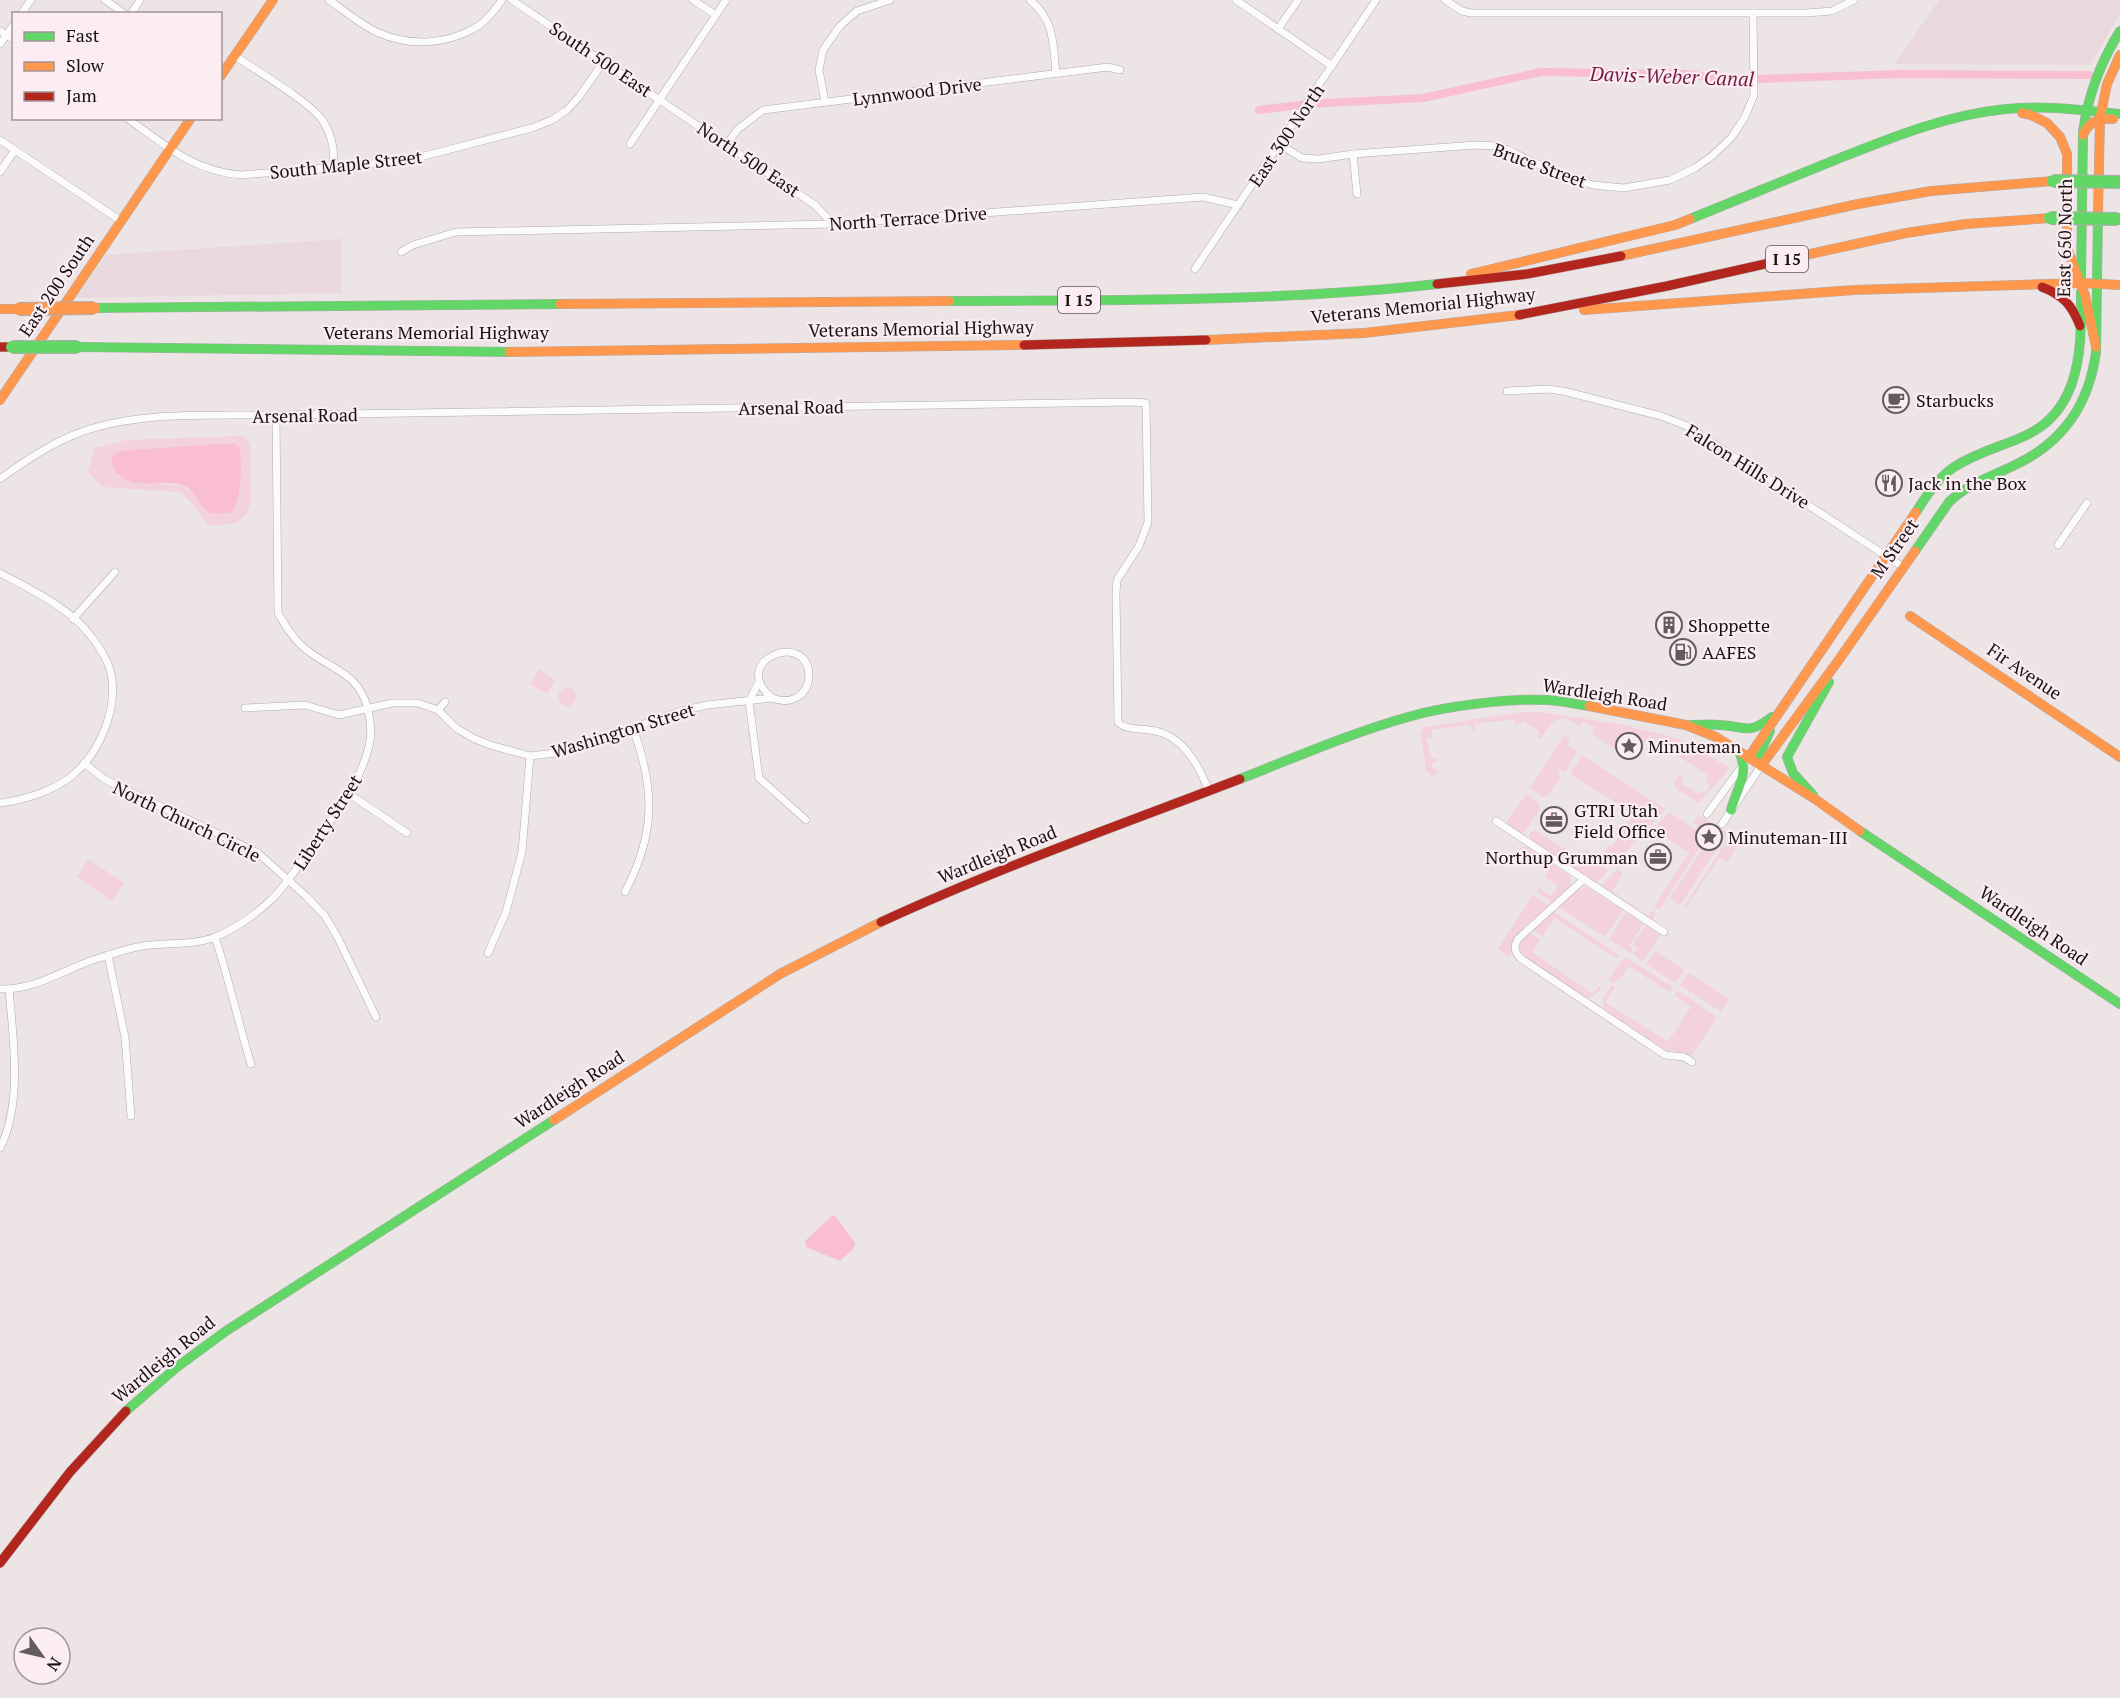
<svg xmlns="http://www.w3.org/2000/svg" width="2120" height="1698" font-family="'PT Serif',serif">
	<rect width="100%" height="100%" fill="#ece4e5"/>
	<g fill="#e9d8dd">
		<polygon points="1939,0 2120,0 2120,14 2090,65 1895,64"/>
		<polygon points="342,239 342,293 76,298 106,255"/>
	</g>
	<g fill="#f4d2dd" fill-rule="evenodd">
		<path d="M243,436L250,443L251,502L247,514L236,523L208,526L191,502L180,492L102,487L88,472L95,448L126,440ZM233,443L203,508L195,494L183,486L131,482L118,476V452Z"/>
		<polygon points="540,669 555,680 547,694 530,684"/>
		<circle cx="567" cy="697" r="9"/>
		<path d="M1522,712H1537L1560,715L1624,725L1679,739L1728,767L1725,774L1699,803L1675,788L1674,782L1678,776H1683L1681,783L1699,794L1701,791L1706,792L1710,785L1706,781L1708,776L1649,736L1635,756L1630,759L1592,734L1594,728L1584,721L1580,727L1564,717L1553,722L1540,739L1537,737L1540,732L1523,721L1516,726L1514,719L1475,724V728L1473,731L1470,725L1431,730L1432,737L1426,739L1432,759L1436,758L1438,761L1432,763V768L1438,770L1436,775L1433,776L1425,771C1427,757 1420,745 1421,731L1425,727Z"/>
		<polygon points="1564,736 1570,740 1568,745 1577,752 1565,772 1561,770 1558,775 1561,777 1548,796 1543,797 1530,788"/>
		<polygon points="1582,755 1665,809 1619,859 1614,854 1607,856 1603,854 1609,845 1612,846 1632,817 1630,815 1631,812 1570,774"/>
		<polygon points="1526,794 1539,803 1540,809 1525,832 1519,833 1505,824"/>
		<polygon points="1669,812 1703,834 1704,840 1659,910 1654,907 1689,853 1659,833 1650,840 1647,837"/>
		<polygon points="1699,815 1727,833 1721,842 1715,838 1715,833 1712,830 1705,831 1693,823"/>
		<polygon points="1534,829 1580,859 1587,850 1604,861 1604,867 1608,871 1596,883 1531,841 1529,835"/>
		<polygon points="1730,836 1735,841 1735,850 1727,862 1719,858 1686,908 1684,907"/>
		<polygon points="1714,841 1719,845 1680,905 1670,898 1707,842"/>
		<path d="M1521,847H1527L1570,876C1574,888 1562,895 1553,903L1536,891L1538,888L1551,896L1558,886L1545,877L1550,869L1520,849Z"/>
		<polygon points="88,859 124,883 112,901 77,877"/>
		<polygon points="1618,870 1623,873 1612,891 1648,916 1652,911 1656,914 1652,920 1602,886 1614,872"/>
		<polygon points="1587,887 1623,910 1605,937 1559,907 1578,890"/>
		<path d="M1533,895L1549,906C1536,918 1509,934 1512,953L1509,957L1498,949Z"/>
		<polygon points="1554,912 1619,955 1617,959 1555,918 1542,936 1533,930"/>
		<polygon points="1626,912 1644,923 1629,946 1633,949 1631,953 1609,939"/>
		<polygon points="1646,925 1661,934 1643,961 1633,954 1637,948 1632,945"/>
		<path d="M1530,933L1540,940L1532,952L1593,994L1599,986L1601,988C1596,995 1593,999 1584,997L1521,954L1519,945Z"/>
		<polygon points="1655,951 1684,970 1675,983 1646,964"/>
		<polygon points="1627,958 1673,987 1669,992 1629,966 1619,980 1617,979 1614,983 1609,979 1620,962"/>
		<polygon points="1689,973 1729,999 1721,1012 1680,985"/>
		<polygon points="1612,985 1615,987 1605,1002 1668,1042 1691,1007 1674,995 1677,990 1717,1017 1691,1057 1683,1053 1665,1050 1604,1009 1603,999"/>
	</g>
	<g fill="#f9bed2">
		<path d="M233,443L240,448C241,468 243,497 231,513C225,513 217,514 212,513C198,510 198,490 182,485C155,478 119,496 111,458L118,452L133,450Z"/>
		<polygon points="833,1215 836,1217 855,1243 854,1248 840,1261 806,1247 805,1241"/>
	</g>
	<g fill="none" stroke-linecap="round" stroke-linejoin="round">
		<polyline stroke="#f9bed2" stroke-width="8" points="1259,110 1307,104 1423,98 1541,72 1686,74 1732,80 1901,74 2089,75"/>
		<defs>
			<g id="street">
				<polyline points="105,0 125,14"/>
				<path d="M329,0C345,11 362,26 379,33C409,46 444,45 473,29C485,23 494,11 502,0"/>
				<polyline points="512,0 815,205 833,224"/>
				<polyline points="693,0 716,15"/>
				<path d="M1030,0C1055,21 1053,44 1056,73"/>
				<polyline points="1236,0 1332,66"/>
				<polyline points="1445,0 1462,11 1471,13 1807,13 1832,11 1854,0"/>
				<polyline points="21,14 31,0"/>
				<polyline points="131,14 140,0"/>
				<polyline points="1278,29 1298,0"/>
				<polyline points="0,31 14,40"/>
				<polyline points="0,44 14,24"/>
				<path d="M235,56C257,71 310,102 323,121C332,135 335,151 333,167"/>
				<polyline points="825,102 819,70 823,50 840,26 857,11 890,0"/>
				<path d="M127,118C165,145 193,171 241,175L405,161L532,128L552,120L567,110L579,97L604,61"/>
				<polyline points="0,140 121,221"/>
				<polyline points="630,144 726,0"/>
				<polyline points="727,144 738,129 763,110 1108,67 1120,70"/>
				<polyline points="1279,144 1302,158 1319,159 1353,154 1476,145 1497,146 1508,150 1563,176 1593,185 1624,188 1670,180 1695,168 1712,156 1731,138 1745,117 1754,95 1753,13"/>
				<polyline points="1353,154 1357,194"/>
				<polyline points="0,172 15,150"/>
				<polyline points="401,252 413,245 456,232 833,224 1203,197 1238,205"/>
				<polyline points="1195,269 1376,0"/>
				<polyline points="1507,391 1548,389 1563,391 1661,416 1687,426 1903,567"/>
				<path d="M0,479C22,463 45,447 71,436C131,410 211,416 276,415L1134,402L1146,403L1148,522L1139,546L1117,580L1116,593L1118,722C1125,730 1139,728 1149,730C1182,733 1198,764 1209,791"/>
				<polyline points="2058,545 2087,503"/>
				<path d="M0,573C30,589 70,608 90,635C100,647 111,665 112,680C116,714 98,754 73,775C54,791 24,800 0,803"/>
				<polyline points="73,619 115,572"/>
				<polyline points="749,701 759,778 806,820"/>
				<polyline points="749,701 759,682"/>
				<path d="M245,708L305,705L339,715L392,703H418L438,710L456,728L473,738L490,745L530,756L564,752L681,711L707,705L772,698C789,705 808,697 809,676C809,629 727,660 772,698"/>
				<polyline points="438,710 445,702"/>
				<polyline points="84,763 104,779 258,853 307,897 325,916 338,938 376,1017"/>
				<polyline points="348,793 407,833"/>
				<polyline points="1707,814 1745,762"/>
				<polyline points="1496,821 1664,932"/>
				<polyline points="1722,824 1761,766"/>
				<path d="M1584,879L1518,939C1513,947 1515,952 1520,958L1665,1055L1684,1057L1692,1062"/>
				<path d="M625,892C656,833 655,789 633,728"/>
				<path d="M215,937C229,979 238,1022 251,1064"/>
				<polyline points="488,953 506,912 522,852 530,756"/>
				<polyline points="108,955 125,1037 131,1116"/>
				<path d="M0,989C38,990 65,968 99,958C113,954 128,948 143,946C166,942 193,946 215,937C235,929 256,914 272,899C287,884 298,866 311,848C333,817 360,784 369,746C372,734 371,722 368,710C359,670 328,670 302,646C292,637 285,625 278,613L276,415"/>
				<path d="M0,1148C23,1103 13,1038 9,989"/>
			</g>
			<g id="fast">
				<path d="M1690,219C1738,199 1787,180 1835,160C1890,138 1946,115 2006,109C2043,105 2083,110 2120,114"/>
				<path d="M2081,278L2083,132C2088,95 2100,63 2120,31"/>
				<path d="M949,301C1112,300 1275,302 1437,284"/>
				<polyline points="94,308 560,304"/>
				<polyline points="78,347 509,352"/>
				<path d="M1916,512C1927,495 1937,479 1954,467C2001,437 2050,445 2072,383C2082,354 2081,322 2081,292"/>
				<path d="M1915,551L1949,502C1968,484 1990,477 2013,466C2063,443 2089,405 2096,352L2098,214"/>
				<path d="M1691,725C1701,725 1711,724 1721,725C1747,727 1748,735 1772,717"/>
				<polyline points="1761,766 1760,753 1770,731"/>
				<path d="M1240,779C1296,757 1351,733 1408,717C1445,706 1509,698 1548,700C1562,701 1576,704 1589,706"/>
				<polyline points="1813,795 1793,773 1787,757 1829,682"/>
				<path d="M1731,810C1736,791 1749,774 1740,754"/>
				<polyline points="1860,831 2120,1004"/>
				<polyline points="126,1411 177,1367 226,1331 554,1120"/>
			</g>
			<g id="slow">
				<polyline points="220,77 273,0"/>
				<polyline points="2022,113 2031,115 2047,123 2060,137 2067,154 2067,248 2085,295 2096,347"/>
				<path d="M2083,135C2089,121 2099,118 2113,119"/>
				<polyline points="2098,214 2100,118 2107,84 2120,55"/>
				<polyline points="1621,256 1858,204 1931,191 2053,181"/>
				<polyline points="1792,258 1906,233 1966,224 2050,218"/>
				<polyline points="1471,274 1675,225 1690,219"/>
				<polyline points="560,304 949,301"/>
				<polyline points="0,309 18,309"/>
				<polyline points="1584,310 1854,290 2081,283 2120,285"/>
				<polyline points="1206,340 1364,333 1519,315"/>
				<polyline points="509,352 1024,345"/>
				<polyline points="0,400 191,118"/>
				<polyline points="1910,616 2120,757"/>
				<polyline points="1589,706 1686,725 1716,737 1815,799 1860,831"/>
				<polyline points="1748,758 1916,512"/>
				<polyline points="1761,766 1838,661 1915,551"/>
				<polyline points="554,1120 780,974 881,922"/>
			</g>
			<g id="jam">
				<polyline points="1437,284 1527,274 1621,256"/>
				<path d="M2042,287C2063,295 2072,305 2080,326"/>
				<polyline points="1519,315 1667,286 1792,258"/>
				<polyline points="1024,345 1206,340"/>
				<polyline points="0,347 12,347"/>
				<path d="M881,922C998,868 1120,825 1240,779"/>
				<polyline points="0,1563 70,1472 126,1411"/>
			</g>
		</defs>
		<use href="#street" stroke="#b1abac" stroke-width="8"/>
		<use href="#fast" stroke="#b1abac" stroke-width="10"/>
		<use href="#slow" stroke="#b1abac" stroke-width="10"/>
		<use href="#jam" stroke="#b1abac" stroke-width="10"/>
		<use href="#street" stroke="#fcfbfb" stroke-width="7"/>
		<use href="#fast" stroke="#63d668" stroke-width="9"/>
		<use href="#slow" stroke="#ff974d" stroke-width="9"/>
		<use href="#jam" stroke="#b3261e" stroke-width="9"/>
		<defs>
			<g id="fast-bridge">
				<polyline points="2053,181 2120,182"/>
				<polyline points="2050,218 2118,219"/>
				<polyline points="12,347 78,347"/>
			</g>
			<polyline id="slow-bridge" points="18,309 94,308"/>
		</defs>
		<use href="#fast-bridge" stroke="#b1abac" stroke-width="14" stroke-linecap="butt"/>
		<use href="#slow-bridge" stroke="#b1abac" stroke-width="14" stroke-linecap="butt"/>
		<use href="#fast-bridge" stroke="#63d668" stroke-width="12"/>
		<use href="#slow-bridge" stroke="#ff974d" stroke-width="12"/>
	</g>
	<defs>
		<symbol id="cafe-ring" viewBox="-11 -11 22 22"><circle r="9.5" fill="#fcedf2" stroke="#625c5d" stroke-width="1.5"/><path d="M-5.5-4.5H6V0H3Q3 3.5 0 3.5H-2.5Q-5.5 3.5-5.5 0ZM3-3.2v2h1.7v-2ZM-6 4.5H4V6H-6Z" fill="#625c5d"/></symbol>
		<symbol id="restaurant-ring" viewBox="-11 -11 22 22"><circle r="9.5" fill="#fcedf2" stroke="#625c5d" stroke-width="1.5"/><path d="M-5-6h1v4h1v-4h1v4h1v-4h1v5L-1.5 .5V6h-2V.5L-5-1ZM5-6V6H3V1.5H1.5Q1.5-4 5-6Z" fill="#625c5d"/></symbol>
		<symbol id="building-ring" viewBox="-11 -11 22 22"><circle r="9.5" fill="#fcedf2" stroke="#625c5d" stroke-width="1.5"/><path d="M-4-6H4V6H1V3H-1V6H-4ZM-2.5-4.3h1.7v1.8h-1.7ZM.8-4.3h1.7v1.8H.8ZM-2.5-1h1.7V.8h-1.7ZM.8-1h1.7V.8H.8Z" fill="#625c5d"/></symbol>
		<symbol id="fuel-ring" viewBox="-11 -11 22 22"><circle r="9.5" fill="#fcedf2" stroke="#625c5d" stroke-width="1.5"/><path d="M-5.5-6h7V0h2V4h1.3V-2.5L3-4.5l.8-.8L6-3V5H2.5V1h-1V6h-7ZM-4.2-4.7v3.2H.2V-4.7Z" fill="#625c5d"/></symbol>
		<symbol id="sight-ring" viewBox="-11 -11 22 22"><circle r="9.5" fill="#fcedf2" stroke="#625c5d" stroke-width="1.5"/><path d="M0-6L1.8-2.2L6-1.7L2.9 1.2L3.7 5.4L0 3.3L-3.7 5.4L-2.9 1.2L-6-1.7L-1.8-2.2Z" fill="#625c5d"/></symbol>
		<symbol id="office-ring" viewBox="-11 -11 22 22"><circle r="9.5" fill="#fcedf2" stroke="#625c5d" stroke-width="1.5"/><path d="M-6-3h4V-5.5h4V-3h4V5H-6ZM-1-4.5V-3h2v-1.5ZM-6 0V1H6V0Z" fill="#625c5d"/></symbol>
	</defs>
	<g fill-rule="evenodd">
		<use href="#cafe-ring" x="1881" y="385" width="30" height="30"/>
		<use href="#restaurant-ring" x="1874" y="468" width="30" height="30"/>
		<use href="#building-ring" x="1654" y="610" width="30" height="30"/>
		<use href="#fuel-ring" x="1668" y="637" width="30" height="30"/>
		<use href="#sight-ring" x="1614" y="731" width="30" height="30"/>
		<use href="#office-ring" x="1539" y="805" width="30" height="30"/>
		<use href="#sight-ring" x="1694" y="822" width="30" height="30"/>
		<use href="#office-ring" x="1643" y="842" width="30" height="30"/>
	</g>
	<g text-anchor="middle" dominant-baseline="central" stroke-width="4.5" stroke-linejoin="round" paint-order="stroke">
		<g fill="#fcedf2" stroke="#5c5457" stroke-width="1.5">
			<rect x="1766" y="246" width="42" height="26" rx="4.5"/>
			<rect x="1058" y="287" width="42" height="26" rx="4.5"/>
		</g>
		<g font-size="16" font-weight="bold" fill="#171214">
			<text x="1787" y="259">I 15</text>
			<text x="1079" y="300">I 15</text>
		</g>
		<g font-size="18" fill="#171214" stroke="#fcedf2">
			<text transform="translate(601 59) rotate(34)">South 500 East</text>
			<text transform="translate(917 91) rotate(-7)">Lynnwood Drive</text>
			<text transform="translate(1286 135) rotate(-56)">East 300 North</text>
			<text transform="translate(749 159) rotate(34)">North 500 East</text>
			<text transform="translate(346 164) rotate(-6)">South Maple Street</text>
			<text transform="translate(1540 165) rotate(20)">Bruce Street</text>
			<text transform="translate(908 218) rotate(-4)">North Terrace Drive</text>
			<text transform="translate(2064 238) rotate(-89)">East 650 North</text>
			<text transform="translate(56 285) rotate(-56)">East 200 South</text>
			<text transform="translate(1423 305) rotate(-6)">Veterans Memorial Highway</text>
			<text transform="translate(921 328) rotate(-1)">Veterans Memorial Highway</text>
			<text x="436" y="332">Veterans Memorial Highway</text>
			<text transform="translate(791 407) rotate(-1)">Arsenal Road</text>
			<text transform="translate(305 415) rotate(-1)">Arsenal Road</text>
			<text transform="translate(1748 466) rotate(32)">Falcon Hills Drive</text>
			<text transform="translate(1894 548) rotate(-55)">M Street</text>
			<text transform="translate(2025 671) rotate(34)">Fir Avenue</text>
			<text transform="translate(1605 694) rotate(9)">Wardleigh Road</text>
			<text transform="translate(623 730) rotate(-17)">Washington Street</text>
			<text transform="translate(187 821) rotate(26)">North Church Circle</text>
			<text transform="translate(327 822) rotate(-57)">Liberty Street</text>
			<text transform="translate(997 854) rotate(-22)">Wardleigh Road</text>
			<text transform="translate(2034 925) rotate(34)">Wardleigh Road</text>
			<text transform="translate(569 1089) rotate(-33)">Wardleigh Road</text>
			<text transform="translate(163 1359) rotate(-39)">Wardleigh Road</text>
		</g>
		<g font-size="18" fill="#171214" stroke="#fcedf2" text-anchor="start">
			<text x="1916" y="400">Starbucks</text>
			<text x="1908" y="483">Jack in the Box</text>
			<text x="1688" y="625">Shoppette</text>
			<text x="1702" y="652">AAFES</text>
			<text x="1648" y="746">Minuteman</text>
			<text x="1574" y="810">GTRI Utah<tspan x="1574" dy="21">Field Office</tspan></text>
			<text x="1728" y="837">Minuteman-III</text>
			<text x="1638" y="857" text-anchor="end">Northup Grumman</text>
		</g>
		<g font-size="20" font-style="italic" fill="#761b45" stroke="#fcedf2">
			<text transform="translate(1672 76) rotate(2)">Davis-Weber Canal</text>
		</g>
	</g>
	<rect x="12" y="12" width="210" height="108" fill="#fcedf2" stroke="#a09599" stroke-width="1.5"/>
	<rect x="24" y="32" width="30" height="9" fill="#63d668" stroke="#a09599" stroke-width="1.5"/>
	<text x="66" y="42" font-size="18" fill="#171214">Fast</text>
	<rect x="24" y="62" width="30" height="9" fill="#ff974d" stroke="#a09599" stroke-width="1.5"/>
	<text x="66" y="72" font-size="18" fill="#171214">Slow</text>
	<rect x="24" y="92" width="30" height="9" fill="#b3261e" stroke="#a09599" stroke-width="1.5"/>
	<text x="66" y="102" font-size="18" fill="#171214">Jam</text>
	<g transform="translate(42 1656) rotate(124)"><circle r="28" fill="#fcedf2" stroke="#a09599" stroke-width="1.5"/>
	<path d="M0-4.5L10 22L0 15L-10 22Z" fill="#625c5d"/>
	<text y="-9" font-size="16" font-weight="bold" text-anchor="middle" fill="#171214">N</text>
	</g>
</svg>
